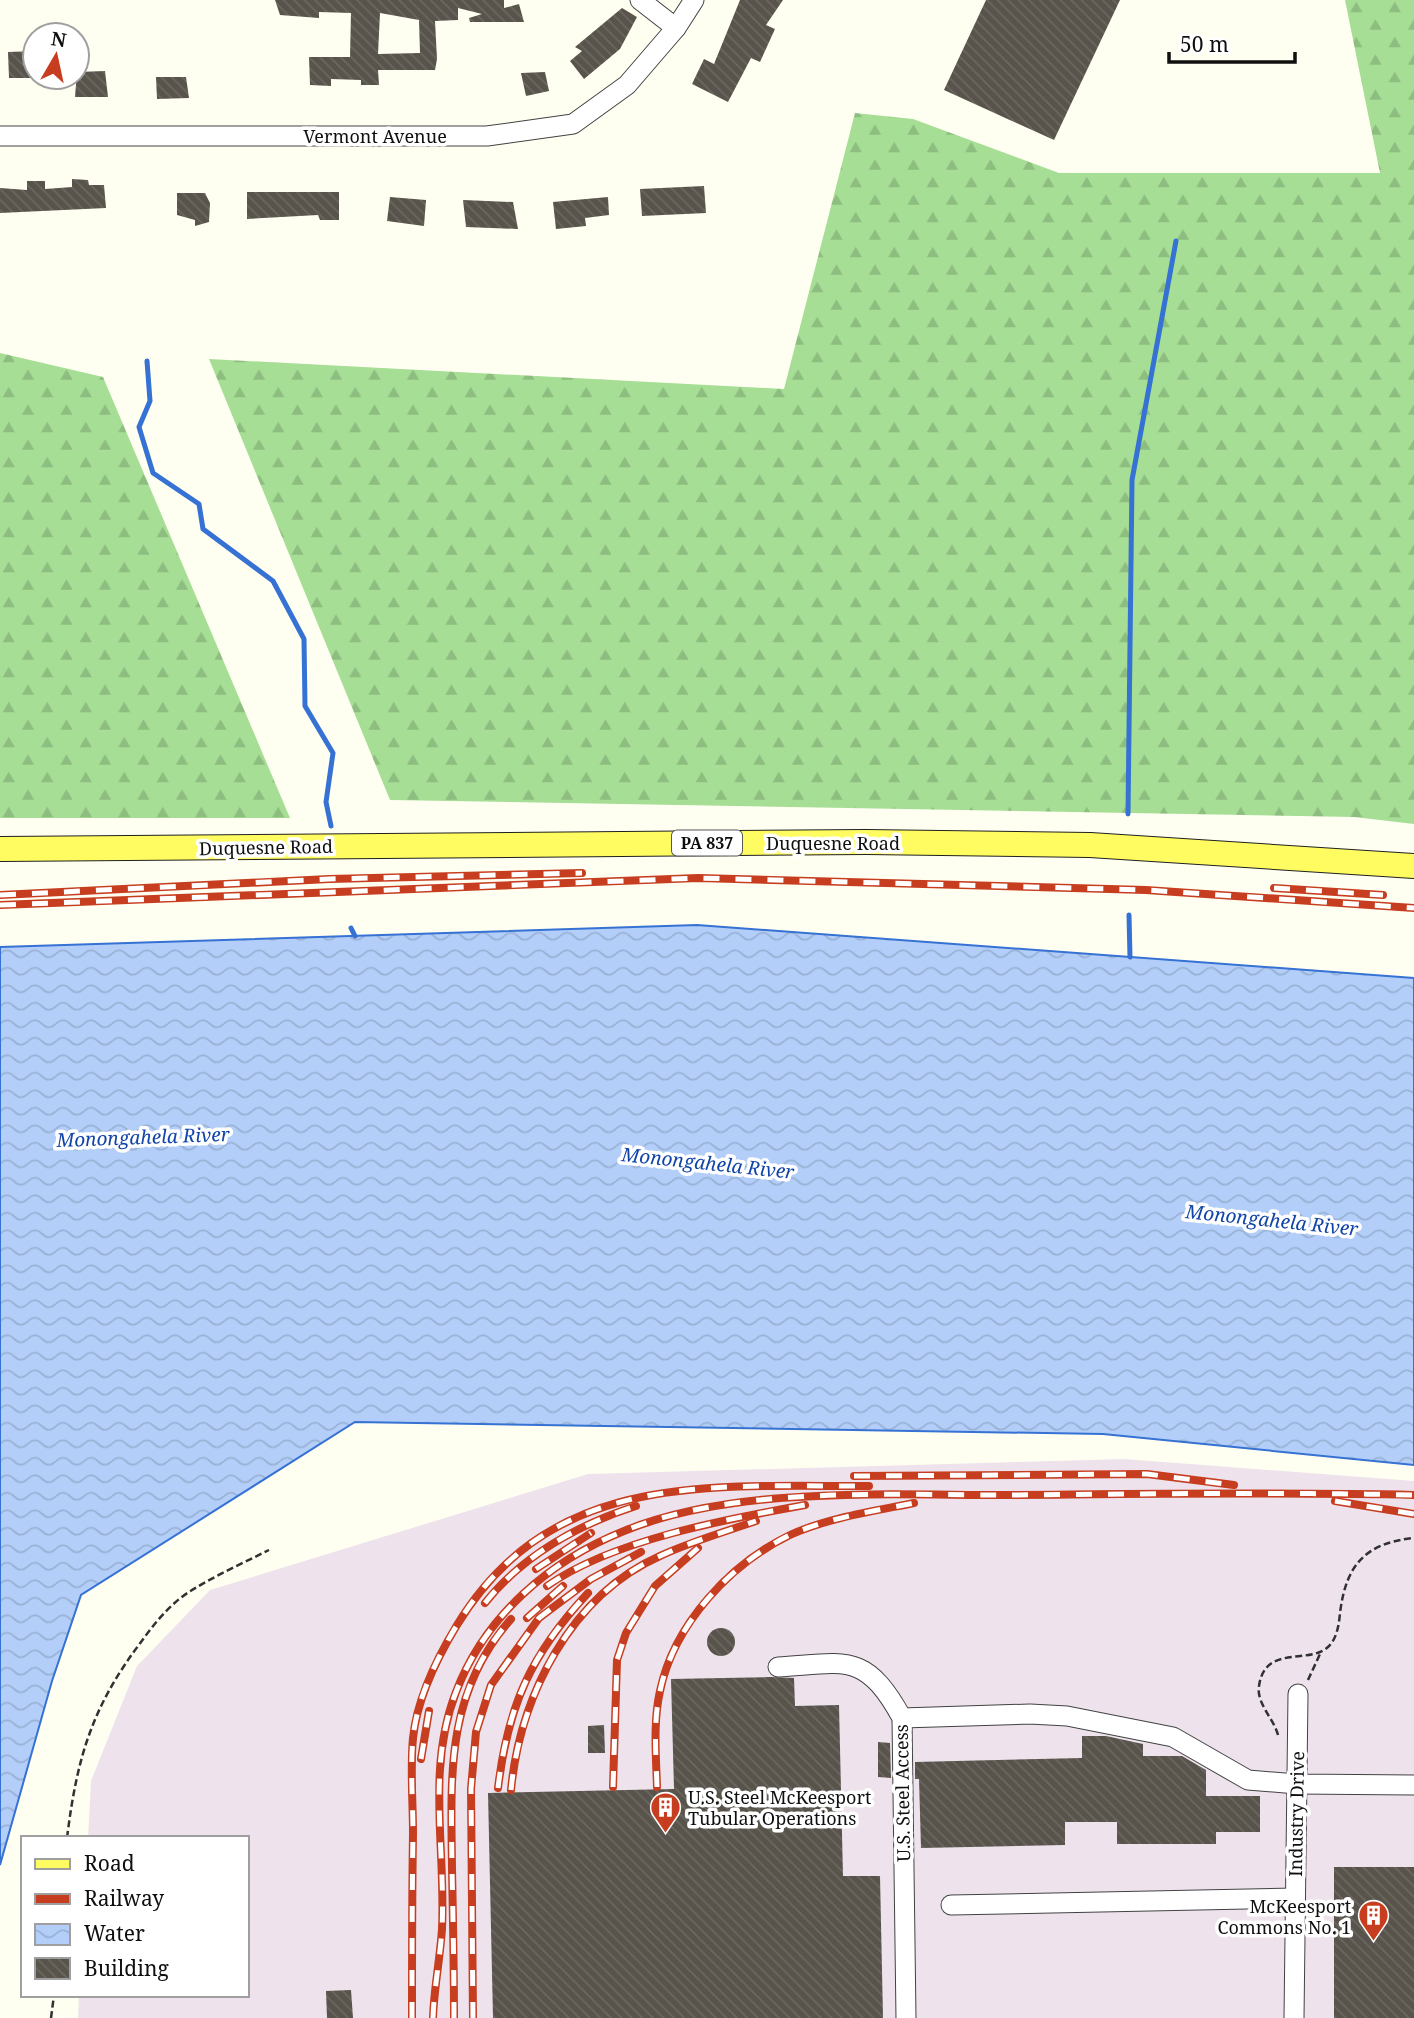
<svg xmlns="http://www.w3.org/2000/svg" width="1414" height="2018" font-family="'Noto Serif',serif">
	<defs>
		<pattern id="forest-firs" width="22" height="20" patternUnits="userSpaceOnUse" patternTransform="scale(1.75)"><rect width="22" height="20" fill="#a6de96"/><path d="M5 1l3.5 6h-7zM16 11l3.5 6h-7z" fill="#8ebd80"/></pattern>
		<pattern id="water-waves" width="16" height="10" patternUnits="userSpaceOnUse" patternTransform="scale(1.75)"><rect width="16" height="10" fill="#b3cff9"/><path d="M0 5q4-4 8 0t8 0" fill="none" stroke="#99b1d4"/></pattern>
		<pattern id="building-back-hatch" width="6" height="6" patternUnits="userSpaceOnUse" patternTransform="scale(1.75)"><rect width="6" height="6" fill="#58534b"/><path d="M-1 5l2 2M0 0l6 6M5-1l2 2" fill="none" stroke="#6b6761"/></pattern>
	</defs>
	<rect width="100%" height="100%" fill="#fffff1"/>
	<polygon fill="#eee3ed" points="1124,1459 1414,1481 1414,2018 78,2018 79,1995 247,1995 247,1838 88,1838 91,1781 137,1666 210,1590 588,1474"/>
	<g fill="url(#forest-firs)">
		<polygon points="1345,0 1414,0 1414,824 1354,817 390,800 209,359 784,389 855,113 913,119 1059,173 1380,173"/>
		<polygon points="0,353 103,377 290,818 0,818"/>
	</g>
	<polygon fill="url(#water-waves)" stroke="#3671d4" stroke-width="2" points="697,925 1414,978 1414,1465 1103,1434 355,1422 81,1595 52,1681 0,1865 0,947"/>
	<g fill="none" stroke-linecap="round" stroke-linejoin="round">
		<g stroke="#3671d4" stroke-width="5">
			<polyline points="147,361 150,401 139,427 153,473 199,504 203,529 273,581 304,639 305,706 333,753 326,802 331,826"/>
			<polyline points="1128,814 1132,480 1176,241"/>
			<polyline points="1129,915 1130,957"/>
			<polyline points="351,928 355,936"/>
		</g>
	</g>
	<g fill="url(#building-back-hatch)" fill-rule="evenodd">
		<path d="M275,0H504V8L519,4L524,22H470L469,18L482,14L458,8V20L435,21L437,59L435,70H378L379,85H361V80L331,79V86L310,85L309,57H350L351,13L319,12V18L280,15ZM380,13L419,20L420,53L378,54Z"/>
		<polygon points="740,0 783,0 766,25 775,29 760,62 751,58 728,102 692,84 704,59 714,64"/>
		<polygon points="986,0 1120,0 1054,140 944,90"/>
		<polygon points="622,8 637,17 620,49 584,79 570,61 582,51 575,47"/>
		<polygon points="35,51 35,78 9,78 8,52"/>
		<polygon points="105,71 108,97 75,97 77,72"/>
		<polygon points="545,72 549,91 526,96 521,73"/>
		<polygon points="156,77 186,77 189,98 157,99"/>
		<polygon points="72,179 88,180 89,185 104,185 106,208 0,213 0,188 27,190 27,181 45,181 45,189 72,187"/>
		<polygon points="704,186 706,213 642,216 640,189"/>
		<polygon points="247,192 339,192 339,220 320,220 318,215 247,219"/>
		<polygon points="177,193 205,193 210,203 209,222 195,226 195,220 177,215"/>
		<polygon points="390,197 426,200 424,226 387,221"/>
		<polygon points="608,197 609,215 585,218 586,226 556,229 553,202"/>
		<polygon points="463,200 513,202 518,229 466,227"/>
		<circle cx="721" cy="1642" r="14"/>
		<polygon points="771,1677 794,1678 795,1706 839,1705 843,1876 880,1876 883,2018 493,2018 488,1793 674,1789 671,1679"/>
		<polygon points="604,1725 605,1753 588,1753 588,1726"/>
		<polygon points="1082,1736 1106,1736 1143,1744 1143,1756 1182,1756 1206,1770 1206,1796 1260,1796 1260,1832 1216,1832 1216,1844 1117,1844 1117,1822 1065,1822 1065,1845 921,1848 919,1779 915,1779 915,1762 1082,1758"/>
		<polygon points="878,1742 890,1743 891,1778 878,1777"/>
		<rect x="1334" y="1867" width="80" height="151"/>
		<polygon points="351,1990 353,2018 327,2018 326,1991"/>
	</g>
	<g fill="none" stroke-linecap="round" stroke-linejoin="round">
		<defs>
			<g id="minor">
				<polyline points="640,0 676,28"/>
				<polyline points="0,136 487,136 573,124 627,85 676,28 694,0"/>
				<path d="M778,1667C846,1663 865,1651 902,1718L906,2018"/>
				<polyline points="902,1718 1030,1714 1067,1716 1173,1737 1248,1780 1297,1784 1414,1785"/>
				<polyline points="951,1905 1295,1898"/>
				<polyline points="1294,2018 1298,1694"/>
			</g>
			<polyline id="major" points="0,849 866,842 1090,845 1414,866"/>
		</defs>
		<use href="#minor" stroke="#424242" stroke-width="21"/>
		<use href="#major" stroke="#202020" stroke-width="26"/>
		<g stroke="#313131" stroke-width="2.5" stroke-dasharray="7 3.5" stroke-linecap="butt">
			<polyline points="1308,1680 1320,1654"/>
			<path d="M1278,1735C1274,1719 1256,1703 1259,1686C1265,1644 1308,1665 1328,1647C1337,1639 1339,1624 1340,1613C1346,1565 1365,1543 1414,1538"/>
			<path d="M67,1838C77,1757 92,1707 141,1642C154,1624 170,1604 189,1592C214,1576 243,1563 269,1550"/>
			<polyline points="51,2018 54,1995"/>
		</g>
		<use href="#minor" stroke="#fff" stroke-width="19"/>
		<use href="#major" stroke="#fffc61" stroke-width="24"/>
		<defs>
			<g id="rail">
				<polyline points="1274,888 1383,895"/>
				<polyline points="0,895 329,879 582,873"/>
				<polyline points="0,905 698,878 1146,890 1414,908"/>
				<polyline points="854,1476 1147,1474 1234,1485"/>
				<polyline points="1335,1501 1414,1514"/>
				<polyline points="536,1569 591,1533"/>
				<path d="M547,1586C612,1540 727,1519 805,1505"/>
				<path d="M485,1603C522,1556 579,1524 636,1506"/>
				<polyline points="527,1618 563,1586"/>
				<polyline points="421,1759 429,1711"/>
				<polyline points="613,1787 617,1660 626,1633 655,1586 698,1548"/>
				<path d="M657,1787C656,1755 653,1722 660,1691C674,1624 730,1564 790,1535C827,1518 874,1511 914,1503"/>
				<path d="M498,1788C508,1705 531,1654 588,1593"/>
				<path d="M511,1790C520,1696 570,1596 660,1556C690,1542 724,1532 756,1521"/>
				<path d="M412,2018C412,1956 412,1895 413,1833C413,1802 410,1769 413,1738C417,1698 437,1658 457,1625C552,1469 712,1487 869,1486"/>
				<path d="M433,2018C434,1988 440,1959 442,1929C446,1849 426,1769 456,1692C485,1616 549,1561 624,1531C734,1486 885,1495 1003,1495C1140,1494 1277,1492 1414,1495"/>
				<path d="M454,2018C454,1968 453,1918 452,1868C451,1776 445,1694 511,1619"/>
				<polyline points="473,2018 471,1789 476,1732 491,1685 539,1618 591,1579 641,1552"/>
			</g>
		</defs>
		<use href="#rail" stroke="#c73d1f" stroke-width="8"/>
		<use href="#rail" stroke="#fff" stroke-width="5" stroke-dasharray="16" stroke-linecap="butt"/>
	</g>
	<defs>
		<symbol id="building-pin" viewBox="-11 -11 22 30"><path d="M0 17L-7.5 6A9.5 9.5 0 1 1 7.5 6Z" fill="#c73d1f" stroke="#fff"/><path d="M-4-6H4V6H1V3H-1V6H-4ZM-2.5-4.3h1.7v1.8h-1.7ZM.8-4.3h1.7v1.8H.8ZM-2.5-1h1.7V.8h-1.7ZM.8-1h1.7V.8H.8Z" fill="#fff"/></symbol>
	</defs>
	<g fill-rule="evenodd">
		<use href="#building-pin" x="648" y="1790" width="35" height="47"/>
		<use href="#building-pin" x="1356" y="1898" width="35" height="47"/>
	</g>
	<g text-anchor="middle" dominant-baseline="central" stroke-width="7" stroke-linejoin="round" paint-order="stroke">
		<rect fill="#fff" stroke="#575757" stroke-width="2" x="672" y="830.5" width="70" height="25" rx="5"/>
		<g font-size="16" font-weight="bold" fill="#0f0f0f">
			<text x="707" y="843">PA 837</text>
		</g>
		<g font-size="18" fill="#0f0f0f" stroke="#fff">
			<text x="375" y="136">Vermont Avenue</text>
			<text x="833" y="843">Duquesne Road</text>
			<text transform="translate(266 847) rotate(-1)">Duquesne Road</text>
			<text transform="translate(902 1793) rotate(-91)">U.S. Steel Access</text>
			<text transform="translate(1296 1814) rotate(-89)">Industry Drive</text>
		</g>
		<g font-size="18" fill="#0f0f0f" stroke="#fff" text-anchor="start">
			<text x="688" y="1797">U.S. Steel McKeesport<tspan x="688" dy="21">Tubular Operations</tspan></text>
			<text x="1351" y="1906" text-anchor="end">McKeesport<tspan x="1351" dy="21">Commons No. 1</tspan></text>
		</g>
		<g font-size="19" font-style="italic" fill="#1144a8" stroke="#fff">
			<text transform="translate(143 1137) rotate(-2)">Monongahela River</text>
			<text transform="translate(708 1163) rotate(6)">Monongahela River</text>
			<text transform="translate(1272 1220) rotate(6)">Monongahela River</text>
		</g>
	</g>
	<rect x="21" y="1836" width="228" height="161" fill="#ffffff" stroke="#9f9f9f" stroke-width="2"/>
	<rect x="35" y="1859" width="35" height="10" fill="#fffc61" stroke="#9f9f9f" stroke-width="2"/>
	<text x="84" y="1871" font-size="21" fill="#0f0f0f">Road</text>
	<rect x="35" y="1894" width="35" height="10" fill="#c73d1f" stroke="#9f9f9f" stroke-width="2"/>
	<text x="84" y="1906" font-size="21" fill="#0f0f0f">Railway</text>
	<rect x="35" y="1924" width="35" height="21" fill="url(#water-waves)" stroke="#9f9f9f" stroke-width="2"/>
	<text x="84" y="1941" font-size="21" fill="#0f0f0f">Water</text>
	<rect x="35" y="1958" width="35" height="21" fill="url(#building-back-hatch)" stroke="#9f9f9f" stroke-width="2"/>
	<text x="84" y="1976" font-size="21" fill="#0f0f0f">Building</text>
	<g transform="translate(56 56) rotate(9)"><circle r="33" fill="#ffffff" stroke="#9f9f9f" stroke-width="2"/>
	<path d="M0-5L12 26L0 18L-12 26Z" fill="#c73d1f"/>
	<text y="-10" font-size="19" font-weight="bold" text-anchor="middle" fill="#0f0f0f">N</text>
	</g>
	<path d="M1169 52v10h126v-10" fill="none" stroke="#0f0f0f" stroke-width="3.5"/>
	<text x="1180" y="52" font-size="21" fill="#0f0f0f" stroke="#ffffff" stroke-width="5" paint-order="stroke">50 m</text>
</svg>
